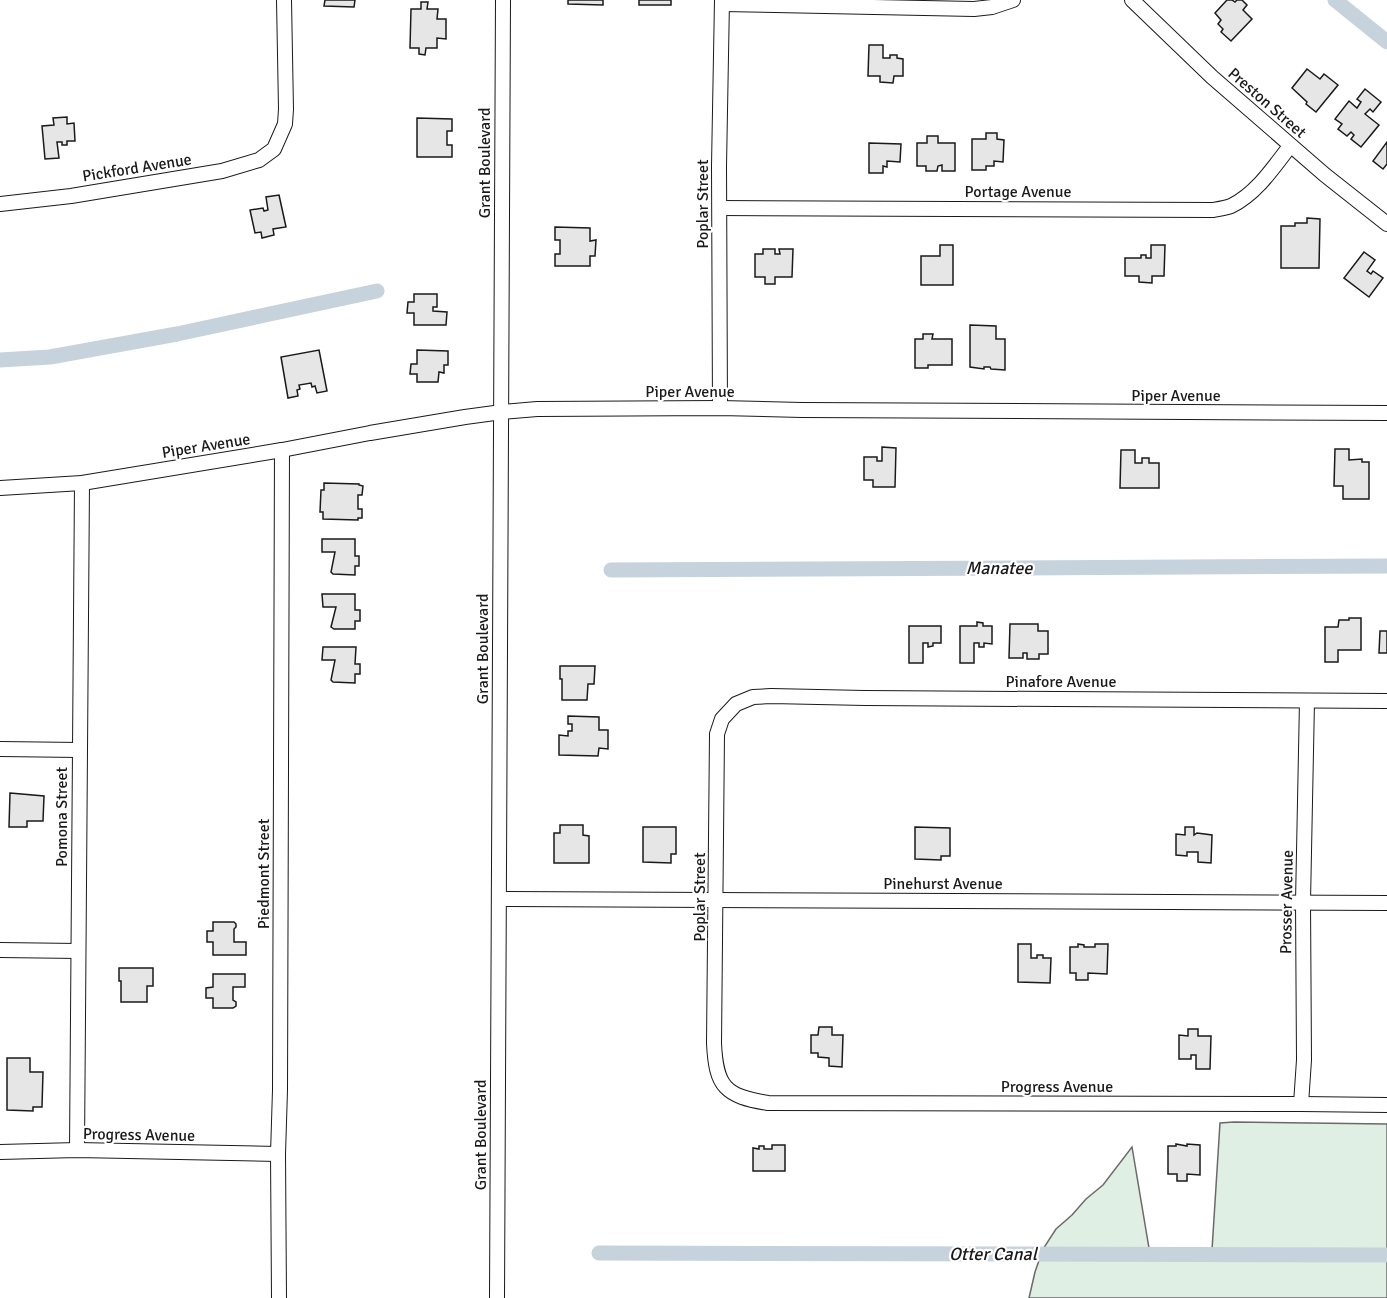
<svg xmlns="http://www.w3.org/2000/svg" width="1387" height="1298" font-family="Signika,sans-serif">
	<rect width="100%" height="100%" fill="#fff"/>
	<polygon fill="#e0efe3" stroke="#6a6a6a" stroke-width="1.5" points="1234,1122 1387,1124 1387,1298 1029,1298 1035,1272 1043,1249 1056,1229 1072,1215 1086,1199 1103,1185 1132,1147 1149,1248 1212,1250 1220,1123"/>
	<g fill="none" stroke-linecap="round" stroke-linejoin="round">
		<g stroke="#c6d2dc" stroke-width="15">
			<polyline points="1335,0 1387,42"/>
			<polyline points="0,360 50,357 177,334 377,291"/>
			<polyline points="611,570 1387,566"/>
			<polyline points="599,1253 1387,1255"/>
		</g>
	</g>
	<g fill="#e6e6e6" stroke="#1a1a1a" stroke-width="1.5">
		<polygon points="325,0 355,0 354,7 324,6"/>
		<polygon points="568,0 603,0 603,5 568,4"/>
		<rect x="639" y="0" width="32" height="5"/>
		<polygon points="1227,0 1232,0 1235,2 1237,0 1242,0 1247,5 1243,10 1252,19 1231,41 1221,32 1223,29 1218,24 1221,20 1215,13"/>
		<polygon points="421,2 428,2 427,9 438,9 437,19 446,19 446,39 437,38 437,48 426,48 425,55 419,54 419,48 410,48 411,9 421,9"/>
		<polygon points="869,45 883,45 883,58 890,58 890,55 897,55 897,58 903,59 903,76 894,76 893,83 880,82 880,76 868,76"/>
		<polygon points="1307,69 1320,79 1324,74 1338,85 1316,112 1306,104 1307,102 1292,88"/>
		<polygon points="1365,89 1381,102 1373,112 1370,109 1365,114 1379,125 1361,147 1351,139 1354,135 1351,132 1347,136 1338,129 1342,124 1335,119 1349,101 1357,108 1361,102 1357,99"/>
		<polygon points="67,117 67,124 74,123 75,141 67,141 67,145 62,145 62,142 57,142 59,158 45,159 42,126 54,125 53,118"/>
		<polygon points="417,118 452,119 452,131 447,131 447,145 452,145 452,157 417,157"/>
		<polygon points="986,133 997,133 997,139 1004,140 1003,162 994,161 994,166 986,166 986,170 972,170 972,139 986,139"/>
		<polygon points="927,136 938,136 938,143 955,143 955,171 942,171 942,165 938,166 937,171 926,171 926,166 917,166 917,143 927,143"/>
		<polygon points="1387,142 1387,164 1383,169 1373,161"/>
		<polygon points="869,143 901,144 900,162 887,161 887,167 883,166 883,173 869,173"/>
		<polygon points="279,195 286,227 273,229 274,235 262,238 261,232 255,233 250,210 263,208 264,211 268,210 266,197"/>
		<polygon points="1307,218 1320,219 1319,268 1281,268 1281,226 1295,226 1295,223 1307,223"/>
		<polygon points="555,227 590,228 590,241 596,240 595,256 590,256 590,266 555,266 555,254 560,254 560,240 555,240"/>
		<polygon points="940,245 953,245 953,285 921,285 921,256 940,256"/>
		<polygon points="1151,245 1165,245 1164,276 1152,276 1152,283 1139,282 1139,276 1125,276 1125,258 1141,258 1141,255 1146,255 1146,258 1151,258"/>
		<polygon points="763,249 775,249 775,254 780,254 779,249 793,249 792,277 775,277 775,284 765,284 765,277 755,277 755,254 763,254"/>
		<polygon points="1364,252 1375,260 1367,271 1371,274 1373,271 1383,278 1369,297 1344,278"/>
		<polygon points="414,294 437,294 437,307 433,307 433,311 447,312 446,325 414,325 414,313 407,313 408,302 414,302"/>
		<polygon points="970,325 996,326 996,339 1005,339 1005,370 991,369 990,367 984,367 984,369 970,367"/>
		<polygon points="923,334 933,334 932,339 952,339 952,365 928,365 928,368 915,368 915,339 923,339"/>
		<polygon points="319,350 327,391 317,393 315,386 312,387 311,383 299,385 300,389 297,390 298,396 288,398 281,357"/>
		<polygon points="417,350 448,351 448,365 444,365 444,373 439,372 438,382 417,382 417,374 410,374 411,364 417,364"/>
		<polygon points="882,447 896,448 895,487 873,487 873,480 864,480 864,457 877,457 877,461 882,461"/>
		<polygon points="1335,449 1349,449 1349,460 1362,459 1362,462 1369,462 1369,499 1343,499 1343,486 1334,486"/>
		<polygon points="1121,450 1135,450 1135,463 1142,463 1142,458 1149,458 1149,463 1159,463 1159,488 1120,488"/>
		<polygon points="324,483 359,484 359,485 363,486 362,495 358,495 358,509 362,509 362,518 358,518 358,520 323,519 323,512 320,512 321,490 324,490"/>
		<polygon points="322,539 355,539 355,556 359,556 359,566 355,566 355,575 333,574 331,572 335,552 322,552"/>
		<polygon points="322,594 355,594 355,610 360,610 360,621 355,621 355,629 334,629 331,627 336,607 323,607"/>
		<polygon points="1349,618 1361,618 1361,650 1338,650 1338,662 1325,662 1325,627 1338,627 1339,620 1349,620"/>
		<polygon points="977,622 983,623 983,626 992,626 992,644 984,643 984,647 979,647 979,643 974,643 974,663 960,663 960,626 977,626"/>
		<polygon points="1010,624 1038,624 1038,631 1048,631 1048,654 1039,654 1039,659 1027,659 1027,653 1023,653 1023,658 1009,658"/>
		<polygon points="909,626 941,626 941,643 933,643 933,646 928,647 928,643 923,643 923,663 909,663"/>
		<polygon points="1380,631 1387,631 1387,653 1379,653"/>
		<polygon points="323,647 356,647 355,664 360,664 360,674 355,674 355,683 333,682 331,680 335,660 322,660"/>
		<polygon points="560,666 595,666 594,684 588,684 587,700 562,700 562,679 560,679"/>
		<polygon points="568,716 599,717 599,730 608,730 608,749 599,748 598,756 559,755 559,735 568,736 568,731 572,731 572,724 568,724"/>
		<polygon points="10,793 44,796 43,821 27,821 27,827 9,827"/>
		<polygon points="560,825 583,825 583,835 589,836 589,863 554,863 554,833 560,833"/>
		<polygon points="643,827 676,827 676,854 671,854 671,863 643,862"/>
		<polygon points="915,827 950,828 950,856 941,856 941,860 915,859"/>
		<polygon points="1185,827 1194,827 1194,835 1197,833 1212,835 1211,863 1198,862 1198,852 1187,852 1187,856 1176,855 1176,834 1185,835"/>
		<polygon points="213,922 234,922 236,924 236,927 234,929 234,942 246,942 246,955 213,955 213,942 207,942 207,931 213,931"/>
		<polygon points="1018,944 1031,944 1031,958 1037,958 1037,955 1043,955 1043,958 1051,958 1050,983 1018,982"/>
		<polygon points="1078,944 1084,945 1084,947 1095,947 1095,944 1108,944 1107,974 1088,973 1088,980 1076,980 1076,973 1070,973 1070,947 1078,947"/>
		<polygon points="119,968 153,968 153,986 147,986 147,1002 121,1002 121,981 119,981"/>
		<polygon points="213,974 245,974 245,987 233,987 233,1000 236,1002 236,1006 233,1008 213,1008 213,998 206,998 206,988 213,987"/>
		<polygon points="819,1027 832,1027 832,1035 843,1035 842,1067 829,1066 829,1058 818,1057 818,1053 811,1053 811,1035 818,1035"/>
		<polygon points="1188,1029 1198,1029 1198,1036 1211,1036 1210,1069 1196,1069 1196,1055 1191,1055 1191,1059 1179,1059 1179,1035 1188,1036"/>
		<polygon points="7,1058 30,1058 30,1072 43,1072 42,1107 33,1107 33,1111 7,1110"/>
		<polygon points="1176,1144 1187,1146 1187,1144 1200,1145 1200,1175 1187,1174 1187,1181 1177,1181 1177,1174 1168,1174 1168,1146 1176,1146"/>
		<polygon points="772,1145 785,1145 785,1171 753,1171 753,1148 759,1149 759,1146 764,1146 764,1149 772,1149"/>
	</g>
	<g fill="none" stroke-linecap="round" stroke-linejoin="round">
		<defs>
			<g id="street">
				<polyline points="1132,0 1212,77 1325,175 1387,224"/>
				<polyline points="722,4 974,9 992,7 1013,0"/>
				<polyline points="0,204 71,196 222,171 259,160 274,149 285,124 286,109 284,0"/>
				<path d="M720,208L1213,210C1219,209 1226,208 1231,206C1256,194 1274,167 1290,146"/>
				<polyline points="720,408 719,166 722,0"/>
				<polyline points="0,488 82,483 282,450 370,433 465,417 502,412 537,409 720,408 802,410 1387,413"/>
				<path d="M1387,701L865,698L771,696L753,697L736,704L722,719L717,734L714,1043C716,1087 725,1096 768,1103L1301,1104L1387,1105"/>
				<polyline points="0,749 79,750"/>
				<polyline points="499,899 1387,903"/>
				<polyline points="0,950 78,951"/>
				<polyline points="1301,1104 1304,1060 1303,902 1307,701"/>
				<polyline points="77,1150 82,483"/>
				<polyline points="0,1152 77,1150 278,1154"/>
				<polyline points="279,1298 278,1154 280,1090 282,450"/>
				<polyline points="497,1298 503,0"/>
			</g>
		</defs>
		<use href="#street" stroke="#1a1a1a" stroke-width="16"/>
		<use href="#street" stroke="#fff" stroke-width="14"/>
	</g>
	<g text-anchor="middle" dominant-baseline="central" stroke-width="4.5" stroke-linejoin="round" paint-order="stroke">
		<g font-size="16" fill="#1a1a1a" stroke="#fff">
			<text transform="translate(1267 103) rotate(41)">Preston Street</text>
			<text transform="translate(485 163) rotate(-90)">Grant Boulevard</text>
			<text transform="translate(137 168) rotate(-9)">Pickford Avenue</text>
			<text x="1018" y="192">Portage Avenue</text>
			<text transform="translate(703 204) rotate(-90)">Poplar Street</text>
			<text x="690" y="392">Piper Avenue</text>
			<text x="1176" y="396">Piper Avenue</text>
			<text transform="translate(206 446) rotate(-9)">Piper Avenue</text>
			<text transform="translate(483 649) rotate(-90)">Grant Boulevard</text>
			<text x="1061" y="682">Pinafore Avenue</text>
			<text transform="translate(62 817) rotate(-90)">Pomona Street</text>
			<text transform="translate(264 874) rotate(-90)">Piedmont Street</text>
			<text x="943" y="884">Pinehurst Avenue</text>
			<text transform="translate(700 897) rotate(-90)">Poplar Street</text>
			<text transform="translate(1287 902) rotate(-89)">Prosser Avenue</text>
			<text x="1057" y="1087">Progress Avenue</text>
			<text transform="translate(139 1135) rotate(1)">Progress Avenue</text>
			<text transform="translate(481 1135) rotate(-90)">Grant Boulevard</text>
		</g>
		<g font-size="18" font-style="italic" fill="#1a1a1a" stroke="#fff">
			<text x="999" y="568">Manatee</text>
			<text x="993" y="1254">Otter Canal</text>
		</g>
	</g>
</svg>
